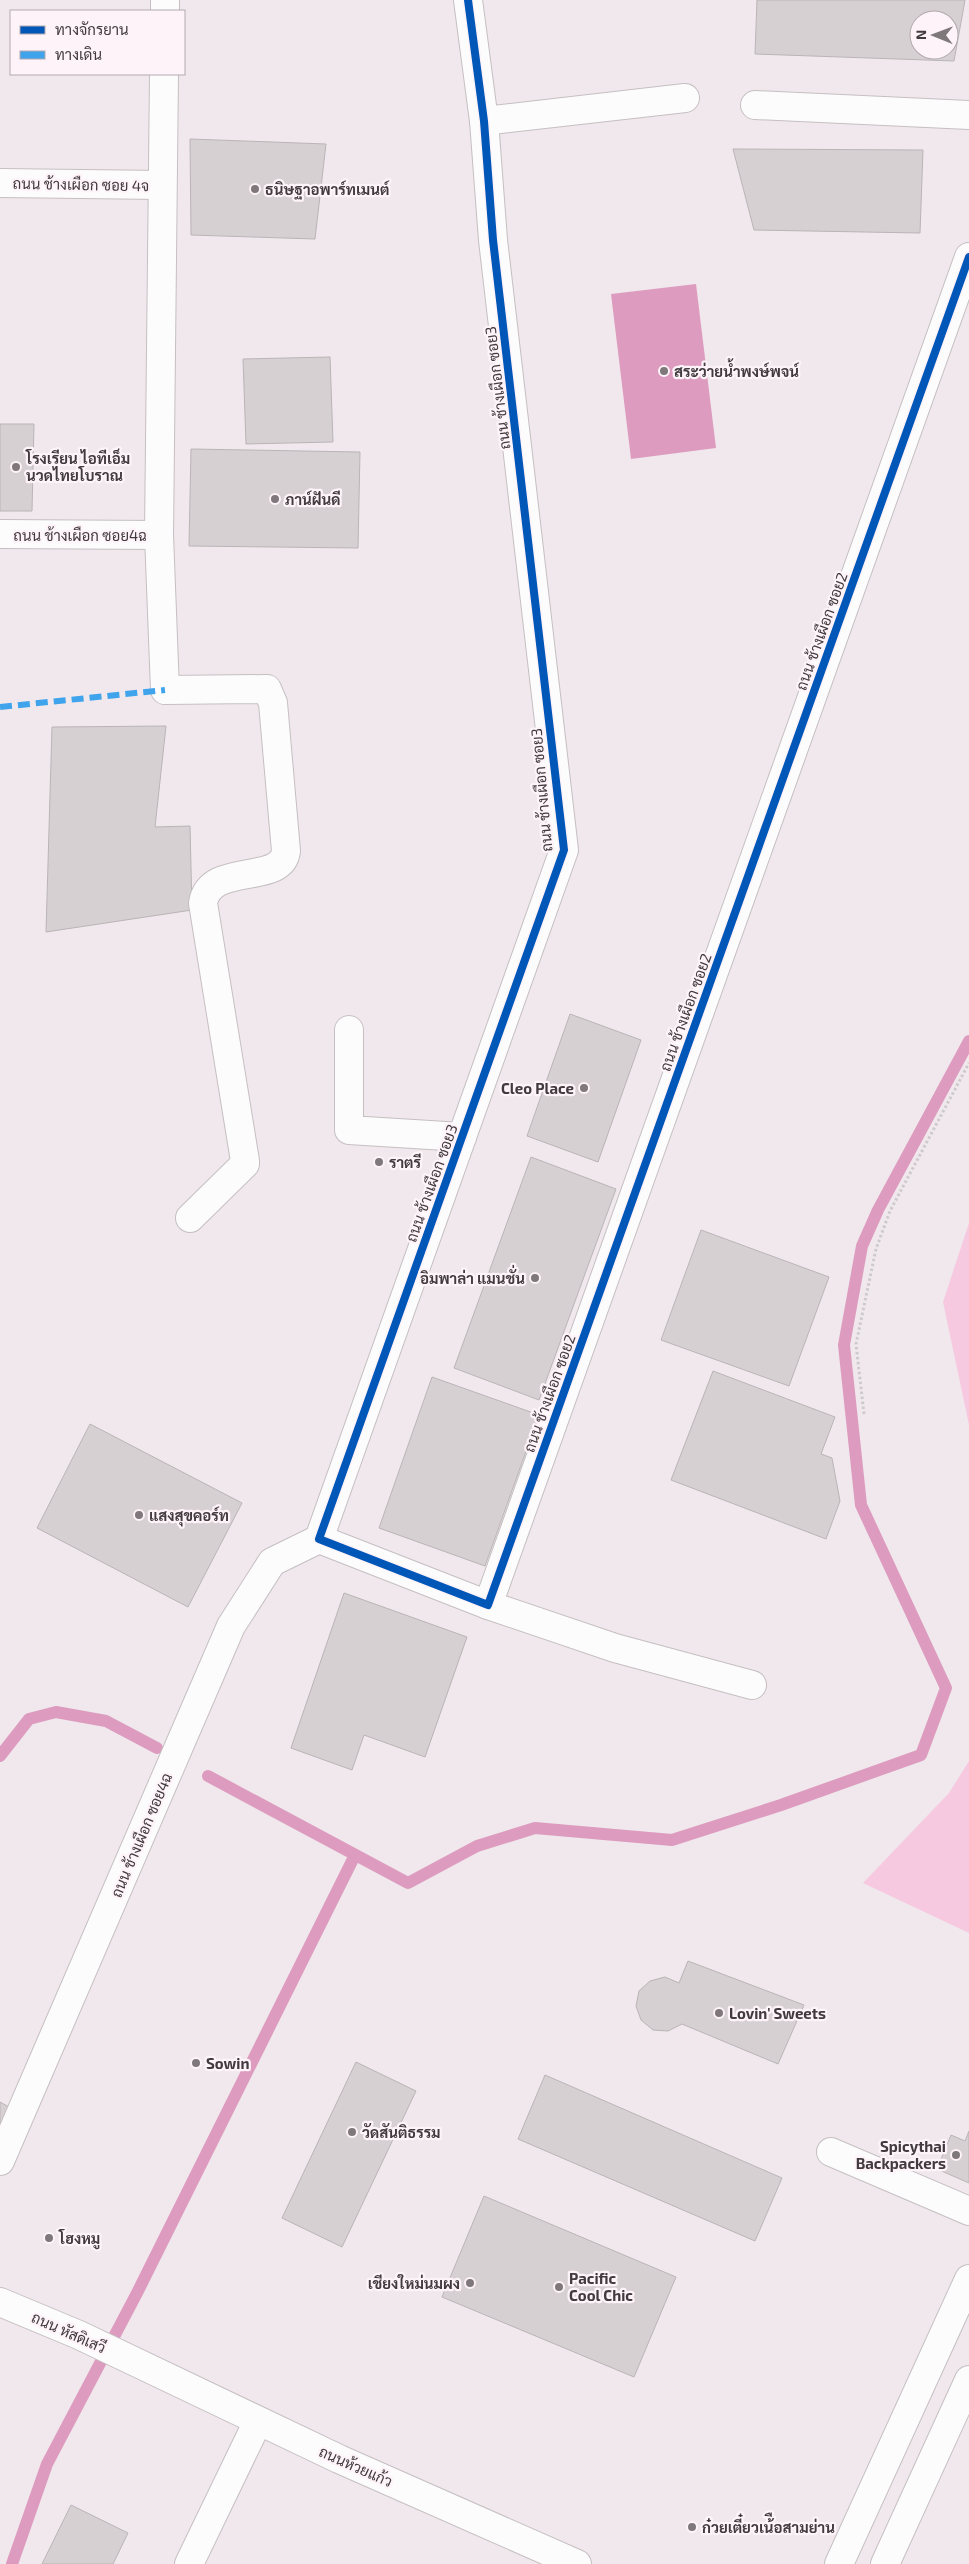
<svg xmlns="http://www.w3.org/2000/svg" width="969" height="2564" font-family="'Exo 2',Sarabun,sans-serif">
	<rect width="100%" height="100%" fill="#f0e8ec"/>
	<g fill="#f6c9e0">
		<polygon points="969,1223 969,1425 943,1302"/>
		<polygon points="969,1761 969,1933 863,1883 949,1793"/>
	</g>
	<polygon fill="#dd9cbf" points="696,284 716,448 631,459 611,294"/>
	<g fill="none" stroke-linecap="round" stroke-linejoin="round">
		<g stroke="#dd9cbf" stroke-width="12">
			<polyline points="0,1756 29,1719 56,1712 106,1721 157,1748"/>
			<polyline points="208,1776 408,1883 477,1846 535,1828 672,1840 781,1805 921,1755 946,1688 861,1505 844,1345 862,1246 878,1210 969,1041"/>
			<polyline points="12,2564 47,2464 137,2293 355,1855"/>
		</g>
	</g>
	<g fill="#d6d0d3" stroke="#bab4b7" fill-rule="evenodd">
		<path d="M757,0H965L954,61L755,54ZM919,20H949V50H919Z"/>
		<polygon points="190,139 326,144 315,239 191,235"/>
		<polygon points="733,149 923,150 920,233 754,230"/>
		<polygon points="330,357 333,442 246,444 243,359"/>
		<polygon points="0,424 34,424 32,511 0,511"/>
		<polygon points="191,449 360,452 358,548 189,546"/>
		<polygon points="166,726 155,827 190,826 192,910 46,932 52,727"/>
		<polygon points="570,1014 641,1040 598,1162 527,1136"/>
		<polygon points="531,1157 616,1189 539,1400 454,1368"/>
		<polygon points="701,1230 829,1277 789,1386 661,1340"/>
		<polygon points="713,1371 835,1417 821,1454 832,1458 840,1501 826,1539 671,1480"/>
		<polygon points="432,1377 539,1415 485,1566 379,1528"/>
		<polygon points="90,1424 242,1503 188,1607 37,1528"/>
		<polygon points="344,1593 467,1637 425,1757 364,1735 352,1770 291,1748"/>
		<polygon points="688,1961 804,2005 778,2064 682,2024 668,2031 653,2030 641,2020 636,2006 639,1991 650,1981 665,1977 679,1983"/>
		<polygon points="356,2062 416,2091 342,2247 282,2218"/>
		<polygon points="545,2075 782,2178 755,2241 518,2139"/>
		<polygon points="0,2102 9,2107 0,2127"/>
		<polygon points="969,2131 969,2183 937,2169 951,2135 965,2141"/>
		<polygon points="484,2196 676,2277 634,2377 442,2297"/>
		<polygon points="71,2505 128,2533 113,2564 42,2564"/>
	</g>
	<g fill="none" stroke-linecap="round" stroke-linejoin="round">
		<defs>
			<g id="minor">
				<polyline points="165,11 165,0"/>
				<path d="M164,74L159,535L165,690L267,689L273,703L286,851C282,886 210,861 203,903L245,1161V1164L190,1218"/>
				<polyline points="755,105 969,115"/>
				<polyline points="484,121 685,98"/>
				<polyline points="0,183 162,185"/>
				<polyline points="0,534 159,535"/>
				<polyline points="349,1030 349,1130 462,1137"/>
				<polyline points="319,1539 488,1605 969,257"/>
				<polyline points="319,1539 564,850 493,240 484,121 468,0"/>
				<polyline points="488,1605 615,1648 752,1685"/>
				<polyline points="831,2152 969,2211"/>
				<polyline points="0,2161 231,1626 272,1562 319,1539"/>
				<polyline points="0,2302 79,2335 339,2459 577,2564"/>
				<polyline points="189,2564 258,2421"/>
				<polyline points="839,2564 969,2279"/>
				<polyline points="885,2564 969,2380"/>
			</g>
		</defs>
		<use href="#minor" stroke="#c5bfc2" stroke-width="30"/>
		<polyline stroke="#cdcacc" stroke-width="3" stroke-dasharray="2.5 2.5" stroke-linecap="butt" points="864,1414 856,1344 876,1249 890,1211 969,1063"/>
		<use href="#minor" stroke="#fdfcfc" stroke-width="28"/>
		<polyline stroke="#3fa4ec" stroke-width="6" stroke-dasharray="12 6" stroke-linecap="butt" points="0,707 165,690"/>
		<defs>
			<polyline id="cycleway" points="468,0 484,121 493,240 564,850 319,1539 488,1605 969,257"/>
		</defs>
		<use href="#cycleway" stroke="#fef3f8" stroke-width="11"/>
		<use href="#cycleway" stroke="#0057b8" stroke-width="8"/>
	</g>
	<g fill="#7e787b" stroke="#fef3f8" stroke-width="2">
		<circle cx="255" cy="189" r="5"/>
		<circle cx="664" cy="371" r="5"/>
		<circle cx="16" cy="467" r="5"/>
		<circle cx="275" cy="499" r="5"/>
		<circle cx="584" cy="1088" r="5"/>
		<circle cx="379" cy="1162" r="5"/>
		<circle cx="535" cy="1278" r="5"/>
		<circle cx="139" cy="1515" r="5"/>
		<circle cx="719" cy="2013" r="5"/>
		<circle cx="196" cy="2063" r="5"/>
		<circle cx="352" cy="2132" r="5"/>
		<circle cx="956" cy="2155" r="5"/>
		<circle cx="49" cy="2238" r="5"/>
		<circle cx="470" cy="2283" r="5"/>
		<circle cx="559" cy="2287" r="5"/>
		<circle cx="692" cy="2527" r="5"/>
	</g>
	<g text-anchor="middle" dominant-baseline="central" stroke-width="4.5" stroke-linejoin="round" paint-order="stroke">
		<g font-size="15" fill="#413b3e" stroke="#fef3f8">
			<text transform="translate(81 184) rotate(1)">ถนน ช้างเผือก ซอย 4จ</text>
			<text transform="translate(497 388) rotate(-97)">ถนน ช้างเผือก ซอย3</text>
			<text x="80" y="535">ถนน ช้างเผือก ซอย4ฉ</text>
			<text transform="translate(821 631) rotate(-70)">ถนน ช้างเผือก ซอย2</text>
			<text transform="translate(541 790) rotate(-95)">ถนน ช้างเผือก ซอย3</text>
			<text transform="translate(685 1012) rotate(-70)">ถนน ช้างเผือก ซอย2</text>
			<text transform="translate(431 1183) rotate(-70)">ถนน ช้างเผือก ซอย3</text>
			<text transform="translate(549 1393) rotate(-70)">ถนน ช้างเผือก ซอย2</text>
			<text transform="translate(141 1835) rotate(-67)">ถนน ช้างเผือก ซอย4ฉ</text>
			<text transform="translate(69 2332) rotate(24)">ถนน หัสดิเสวี</text>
			<text transform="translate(356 2466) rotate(24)">ถนนห้วยแก้ว</text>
		</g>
		<g font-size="15" font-weight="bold" fill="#413b3e" stroke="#fef3f8" text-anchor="start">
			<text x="265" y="189">ธนิษฐาอพาร์ทเมนต์</text>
			<text x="674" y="371">สระว่ายน้ำพงษ์พจน์</text>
			<text x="26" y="458">โรงเรียน ไอทีเอ็ม<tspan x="26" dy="17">นวดไทยโบราณ</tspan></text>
			<text x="285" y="499">ภาน์ฝันดี</text>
			<text x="574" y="1088" text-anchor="end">Cleo Place</text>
			<text x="389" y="1162">ราตรี</text>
			<text x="525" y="1278" text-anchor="end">อิมพาล่า แมนชั่น</text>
			<text x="149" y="1515">แสงสุขคอร์ท</text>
			<text x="729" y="2013">Lovin' Sweets</text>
			<text x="206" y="2063">Sowin</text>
			<text x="362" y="2132">วัดสันติธรรม</text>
			<text x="946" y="2146" text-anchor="end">Spicythai<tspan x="946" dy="17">Backpackers</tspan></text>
			<text x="59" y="2238">โฮงหมู</text>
			<text x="569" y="2278">Pacific<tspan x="569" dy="17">Cool Chic</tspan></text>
			<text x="460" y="2283" text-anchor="end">เชียงใหม่นมผง</text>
			<text x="702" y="2527">ก๋วยเตี๋ยวเน้ือสามย่าน</text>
		</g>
	</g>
	<rect x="10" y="10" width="175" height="65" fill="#fef3f8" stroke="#b2a9ae"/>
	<rect x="20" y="26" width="25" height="8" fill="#0057b8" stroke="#b2a9ae"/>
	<text x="55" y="35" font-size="15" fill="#413b3e">ทางจักรยาน</text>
	<rect x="20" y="51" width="25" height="8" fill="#3fa4ec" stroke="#b2a9ae"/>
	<text x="55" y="60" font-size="15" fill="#413b3e">ทางเดิน</text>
	<g transform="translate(934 35) rotate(271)"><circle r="24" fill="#fef3f8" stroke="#b2a9ae"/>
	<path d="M0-4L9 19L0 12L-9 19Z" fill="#7e787b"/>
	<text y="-8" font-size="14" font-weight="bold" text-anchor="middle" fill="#413b3e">N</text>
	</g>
</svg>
